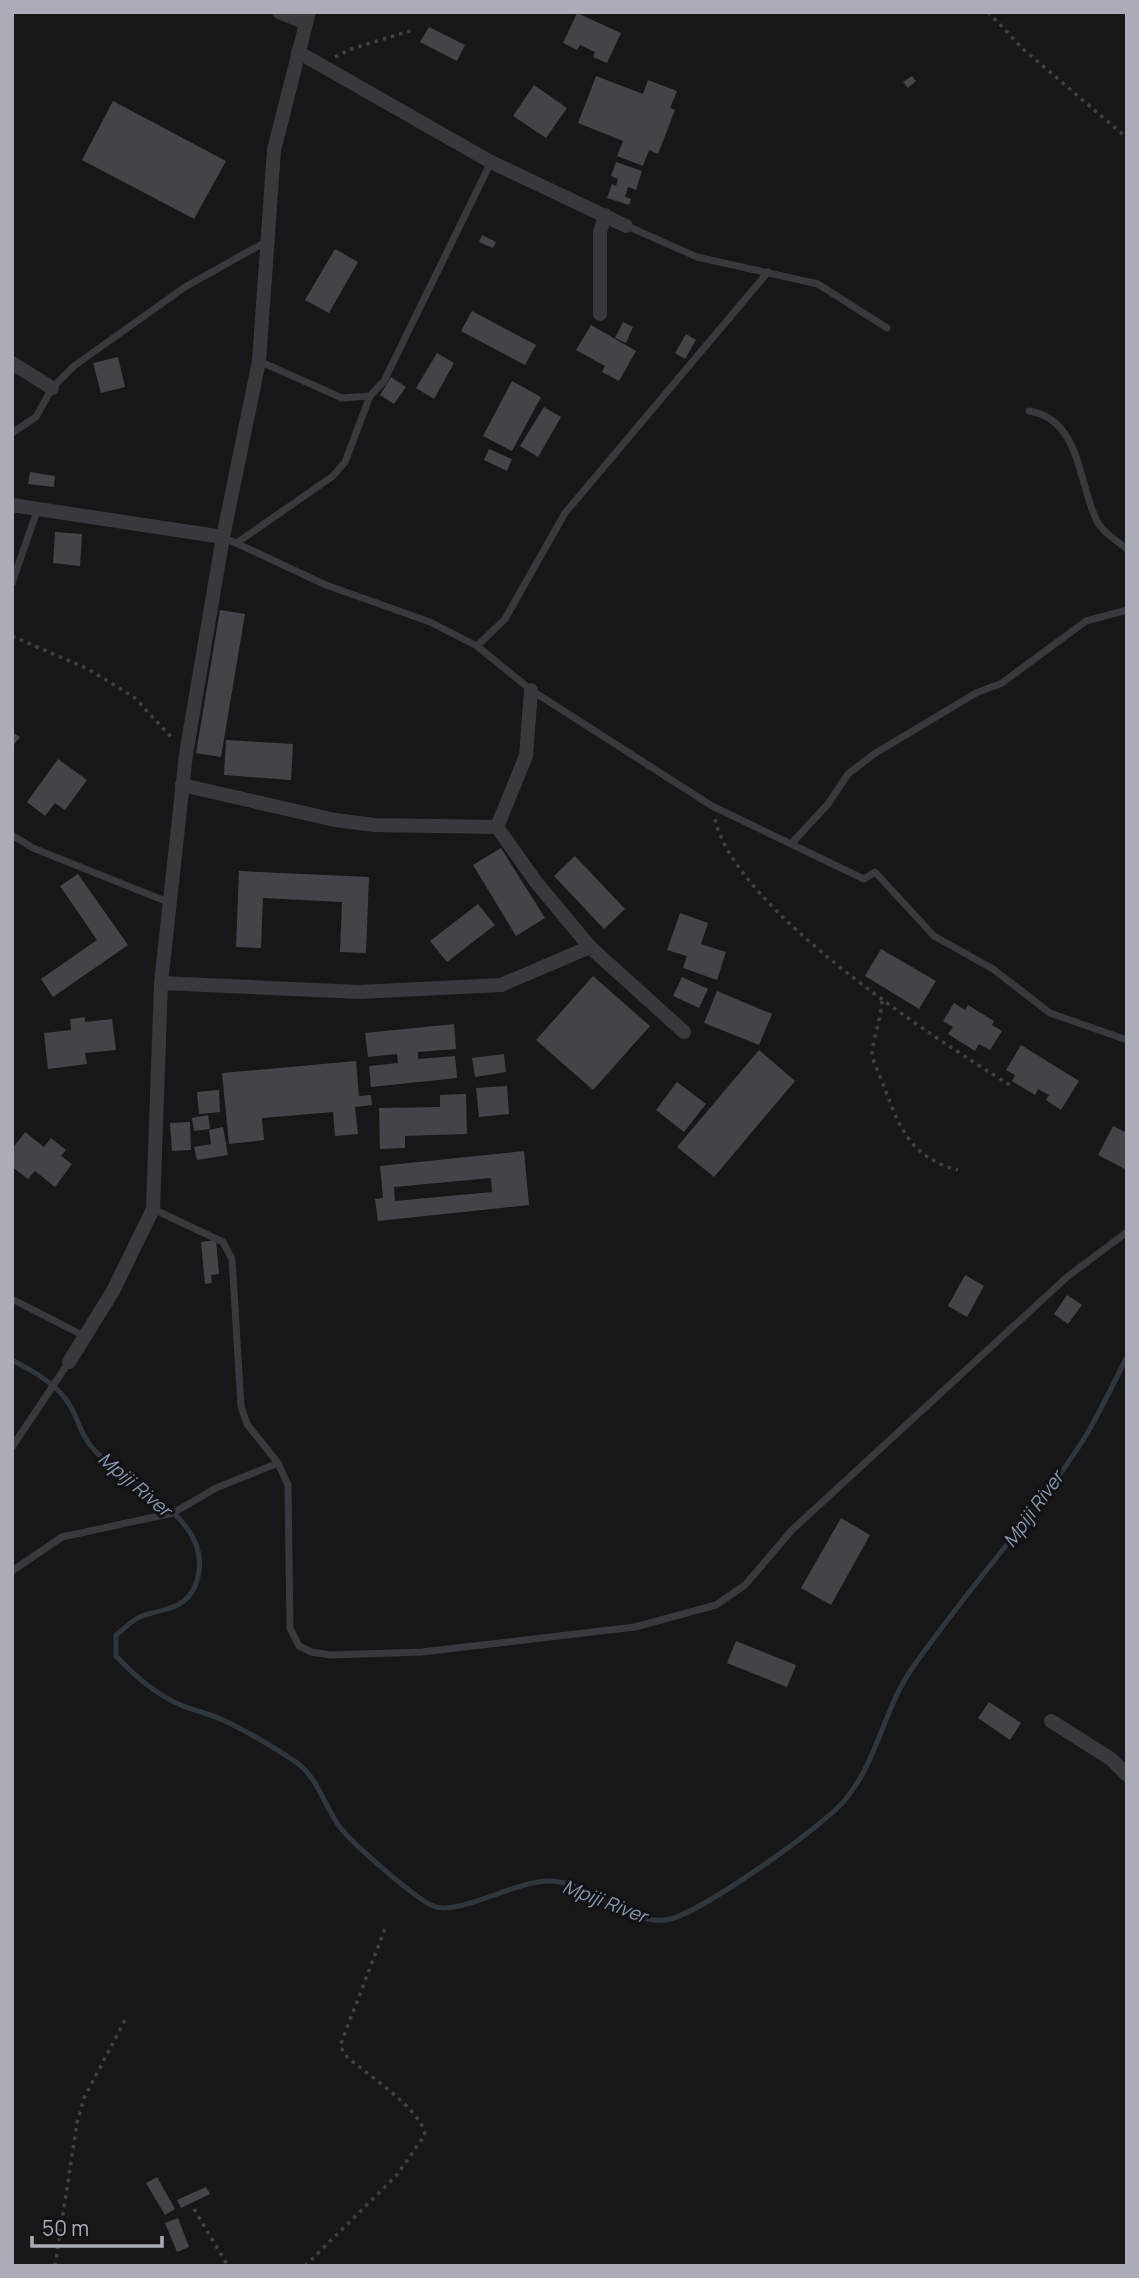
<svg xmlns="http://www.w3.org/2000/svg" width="1139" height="2278" font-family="Manrope,sans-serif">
	<rect width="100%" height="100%" fill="#171718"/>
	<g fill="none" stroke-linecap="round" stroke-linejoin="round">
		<path stroke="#2f373e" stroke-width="5" d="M12,1360C31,1370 55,1383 67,1401C79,1417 79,1435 96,1452C132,1488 221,1522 195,1586C185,1610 162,1609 142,1616C133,1619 124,1629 116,1635V1656C135,1676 156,1695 183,1706C196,1711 210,1714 223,1720C247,1731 273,1747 296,1762C318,1778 324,1805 339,1826C351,1842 418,1902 436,1907C462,1914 517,1880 551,1881C593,1883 628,1928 670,1919C702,1912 822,1827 844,1801C877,1763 883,1711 911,1670C964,1593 1029,1523 1080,1445C1098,1417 1112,1386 1127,1357"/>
	</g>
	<g fill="#444448" fill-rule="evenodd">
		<polygon points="577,13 621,33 607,63 593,57 595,52 580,45 577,50 563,43"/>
		<polygon points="429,27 465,45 457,61 420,42"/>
		<polygon points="596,76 643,94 648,80 677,91 670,108 675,110 658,154 649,150 643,166 617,156 623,141 578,123"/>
		<polygon points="912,76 916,81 908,88 903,82"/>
		<polygon points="534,85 567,108 546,138 513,116"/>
		<polygon points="113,101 226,161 194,219 82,160"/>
		<polygon points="616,162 642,171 636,190 628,187 625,197 631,199 629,205 607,198 612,184 616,186 618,179 611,176"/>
		<polygon points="482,235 496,242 493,248 479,242"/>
		<polygon points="335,249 358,262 329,313 305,300"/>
		<polygon points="472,311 536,345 525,365 461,331"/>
		<polygon points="623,322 633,327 626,343 615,338"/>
		<polygon points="591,325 636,351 619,381 602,372 605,366 576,350"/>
		<polygon points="686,334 696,340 685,359 675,353"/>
		<polygon points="437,353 454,363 434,399 416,388"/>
		<polygon points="118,357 125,387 101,393 93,363"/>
		<polygon points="391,377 406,387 394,404 380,395"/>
		<polygon points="512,381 541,397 512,451 483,436"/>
		<polygon points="544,407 561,417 538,457 520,446"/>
		<polygon points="489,449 512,459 507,471 484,460"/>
		<polygon points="30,472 55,476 54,487 28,484"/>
		<polygon points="55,532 82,534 80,566 53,563"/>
		<polygon points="220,610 245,614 221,757 196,753"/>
		<polygon points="12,732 20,737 12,747"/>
		<polygon points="226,740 293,744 291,780 224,775"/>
		<polygon points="58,759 87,780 65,810 55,803 45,816 27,802"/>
		<polygon points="501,848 545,918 516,936 473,865"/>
		<polygon points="575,856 625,909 604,929 554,876"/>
		<polygon points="239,871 369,877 366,953 340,952 342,902 263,898 261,948 236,947"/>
		<polygon points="78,874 128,945 53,997 41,979 97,940 60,886"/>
		<polygon points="478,904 495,925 447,962 430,941"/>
		<polygon points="680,913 708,923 701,944 726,952 717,980 683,968 687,956 667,950"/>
		<polygon points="881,949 936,981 919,1009 865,976"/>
		<polygon points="593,976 650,1026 593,1090 536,1040"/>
		<polygon points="682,977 708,989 699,1008 673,996"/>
		<polygon points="717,991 772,1014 759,1045 704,1023"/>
		<polygon points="954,1003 965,1010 968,1005 994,1021 992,1025 1002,1031 990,1050 979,1044 975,1051 948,1034 953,1027 943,1021"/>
		<polygon points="85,1017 85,1022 112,1019 116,1050 85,1053 87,1064 48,1069 44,1033 71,1030 70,1019"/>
		<polygon points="454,1024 456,1049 418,1052 418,1059 455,1056 457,1078 371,1087 369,1066 398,1063 397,1054 368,1057 365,1033"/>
		<polygon points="1021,1045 1079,1081 1061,1110 1046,1100 1049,1095 1038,1089 1035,1095 1012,1081 1015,1075 1006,1070"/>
		<polygon points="759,1050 795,1081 714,1177 677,1147"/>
		<polygon points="504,1054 506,1072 475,1077 472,1058"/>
		<polygon points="356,1061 359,1096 371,1095 372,1105 355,1107 358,1134 335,1136 333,1112 262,1118 264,1140 229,1144 222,1073"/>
		<polygon points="677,1082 706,1104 684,1132 656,1110"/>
		<polygon points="507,1086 509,1114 479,1117 476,1088"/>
		<polygon points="219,1090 220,1112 199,1114 197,1092"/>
		<polygon points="466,1094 467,1134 405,1136 405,1148 380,1149 379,1108 440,1107 440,1095"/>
		<polygon points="208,1115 210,1129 194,1131 192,1118"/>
		<polygon points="190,1122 191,1150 172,1151 170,1123"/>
		<polygon points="1113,1126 1127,1133 1127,1170 1098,1155"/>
		<polygon points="223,1127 228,1155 197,1160 194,1147 211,1144 209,1130"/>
		<polygon points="25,1132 44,1147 51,1138 66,1150 61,1156 72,1164 55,1187 35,1171 28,1179 12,1167 12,1149"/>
		<path d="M524,1151L529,1205L378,1221L375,1199L383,1198L380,1166ZM491,1178L492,1192L395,1201L394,1187Z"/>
		<polygon points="216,1240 219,1274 211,1275 212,1283 205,1284 201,1242"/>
		<polygon points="965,1275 984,1286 967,1317 948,1306"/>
		<polygon points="1067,1295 1082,1305 1068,1324 1054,1314"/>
		<polygon points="841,1518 870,1535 831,1605 801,1588"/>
		<polygon points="736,1641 796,1665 787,1687 727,1663"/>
		<polygon points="989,1702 1021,1723 1010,1740 978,1718"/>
		<polygon points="157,2177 175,2209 165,2215 146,2183"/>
		<polygon points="206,2187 210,2194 181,2208 177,2200"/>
		<polygon points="178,2218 189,2247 177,2252 165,2223"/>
	</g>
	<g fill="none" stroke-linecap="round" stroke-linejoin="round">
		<g stroke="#3e4044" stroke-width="3.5" stroke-dasharray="3.5 5" stroke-linecap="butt">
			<polyline points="988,12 1023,49 1127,138"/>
			<polyline points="335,57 351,49 413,30"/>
			<polyline points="12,636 88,669 135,698 173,739"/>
			<path d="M715,819C735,909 932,1037 1010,1085"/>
			<path d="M882,1001C882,1015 871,1048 872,1054C874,1065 881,1078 885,1089C900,1130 912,1158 958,1170"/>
			<polyline points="194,2209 228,2266"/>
			<polyline points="55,2266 77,2123 84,2098 126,2018"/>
			<path d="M305,2266L396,2176L425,2135C423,2111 367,2074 347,2057L340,2046L386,1926"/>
		</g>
		<g stroke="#38393d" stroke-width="7">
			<polyline points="627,226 697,257 818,284 887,328"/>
			<polyline points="259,361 342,398 370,396 384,381 491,162"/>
			<path d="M1029,411C1080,419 1078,481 1096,519C1101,531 1117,541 1127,549"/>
			<polyline points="12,433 36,417 52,388 74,366 185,287 269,240"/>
			<polyline points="223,537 326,585 430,622 477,646 531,690 712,806 864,879 875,872 934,936 993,969 1050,1013 1127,1040"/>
			<polyline points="238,542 333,476 345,462 370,396"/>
			<polyline points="12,583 38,508"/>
			<polyline points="477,646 505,619 565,513 768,272"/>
			<polyline points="12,835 33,848 168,902"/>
			<polyline points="791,844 828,804 848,774 874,754 976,693 1002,683 1086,621 1127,610"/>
			<polyline points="153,1209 223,1242 232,1259 241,1406 247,1424 278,1463 288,1485 290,1628 299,1646 311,1652 331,1655 422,1652 635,1627 716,1605 745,1585 792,1530 1067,1277 1127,1232"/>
			<polyline points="12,1299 86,1337"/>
			<polyline points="12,1447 69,1362"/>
			<polyline points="12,1571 62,1537 173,1513 216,1488 278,1463"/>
		</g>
		<g stroke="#38393d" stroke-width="14">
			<polyline points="279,12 306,23"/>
			<polyline points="298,52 491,162 626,226"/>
			<polyline points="600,314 600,232 605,215"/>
			<polyline points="12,363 52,388"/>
			<polyline points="12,505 223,537"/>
			<polyline points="531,690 526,756 497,827 536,882 590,947 684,1032"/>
			<polyline points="182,785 335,820 374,825 497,827"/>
			<polyline points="161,983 359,992 501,985 590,947"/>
			<polyline points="69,1362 113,1291 153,1209 161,983 186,754 223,537 259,361 274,150 309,12"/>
			<polyline points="1051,1721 1111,1759 1127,1775"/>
		</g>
	</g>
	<g text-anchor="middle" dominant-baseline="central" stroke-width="6" stroke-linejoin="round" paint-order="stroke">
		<g font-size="19" font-style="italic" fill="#839ab1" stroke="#121214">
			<text transform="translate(135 1484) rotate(40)">Mpiji River</text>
			<text transform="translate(1033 1509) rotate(-54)">Mpiji River</text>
			<text transform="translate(605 1901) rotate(21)">Mpiji River</text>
		</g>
	</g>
	<rect width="1139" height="2278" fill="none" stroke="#aaadb8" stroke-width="28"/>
	<path d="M32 2236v10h130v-10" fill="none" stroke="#aaadb8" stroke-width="3.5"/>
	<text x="42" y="2236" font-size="21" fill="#aaadb8" stroke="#121214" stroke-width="5" paint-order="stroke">50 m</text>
</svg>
